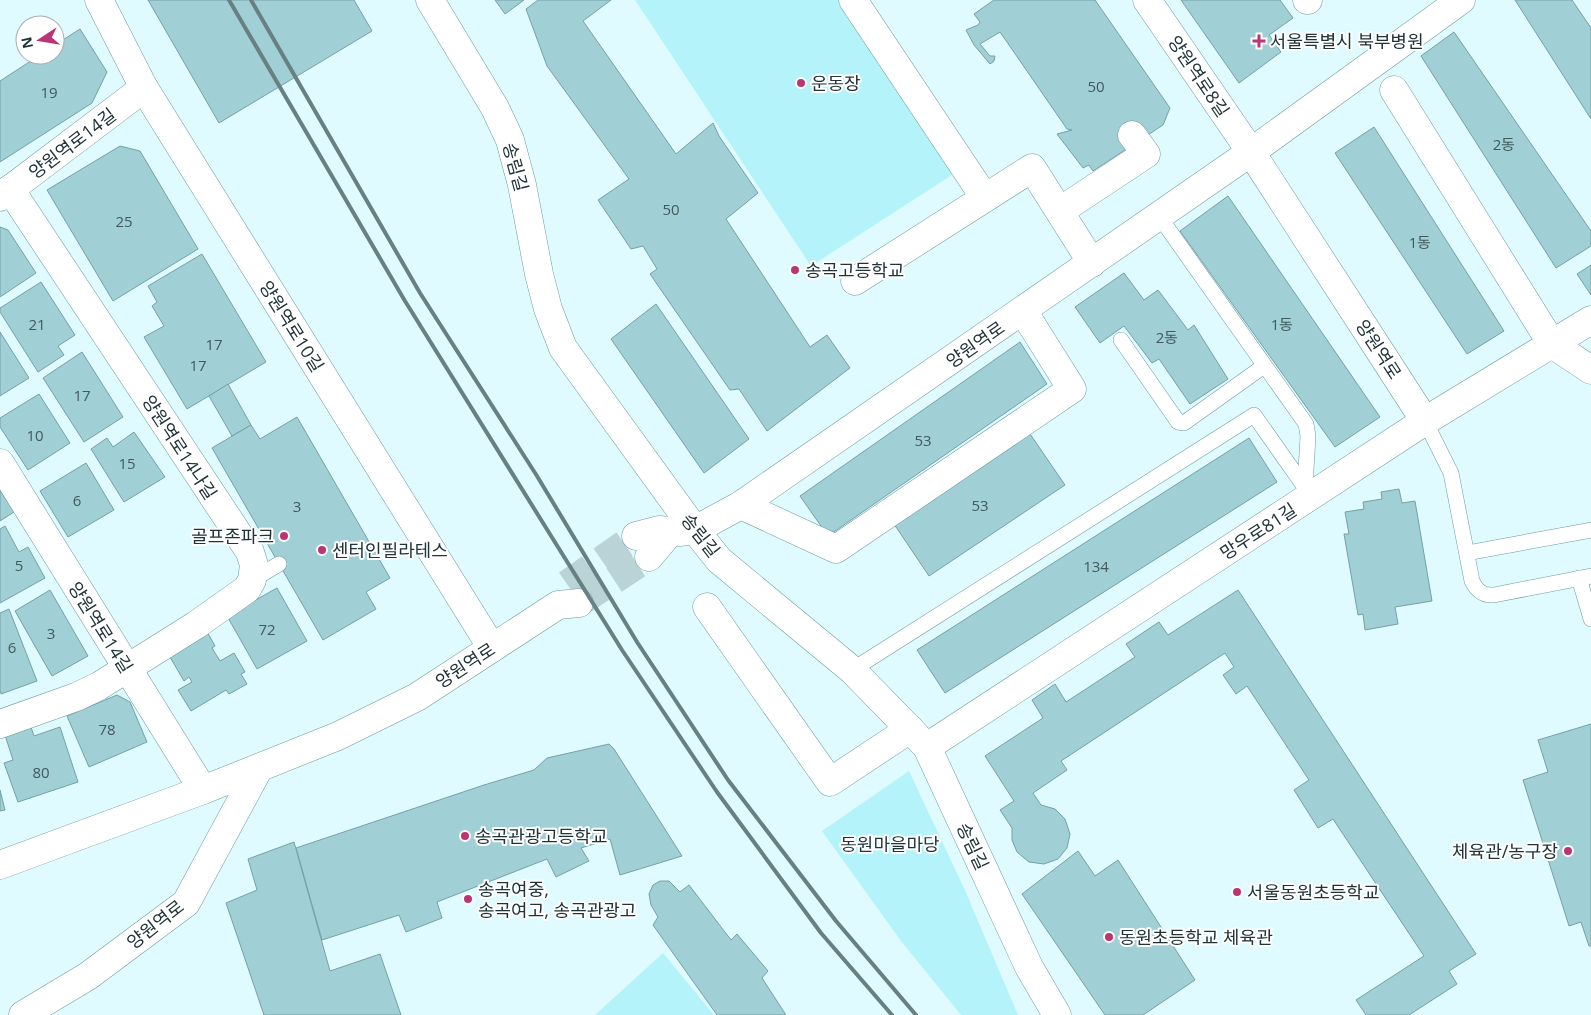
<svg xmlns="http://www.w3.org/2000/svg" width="1591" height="1015" font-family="'Open Sans','Noto Sans KR',sans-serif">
	<rect width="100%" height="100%" fill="#dffbff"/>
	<g fill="#b5f3fb">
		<polygon points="635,0 858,0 966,166 811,266"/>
		<polygon points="909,771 964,888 1018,1015 961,1015 901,941 822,831"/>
		<polygon points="663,953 714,1015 595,1015"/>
	</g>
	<g fill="#a0cfd5" stroke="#74a1a7">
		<polygon points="148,0 354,0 372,31 219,123"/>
		<polygon points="495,0 524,0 505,14"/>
		<polygon points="538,0 611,0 583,21 676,154 713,123 719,136 758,193 726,219 810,347 827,335 850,368 767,431 739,389 730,390 650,274 657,269 643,246 631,249 598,200 629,179 547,66 526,9"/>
		<polygon points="994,0 1095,0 1170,108 1163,125 1093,171 1089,165 1083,168 1057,134 1072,130 1067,129 1000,32 980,44 990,56 995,56 994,61 990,64 974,45 966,30 978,25 980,22 974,14"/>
		<polygon points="1181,0 1280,0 1293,18 1269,35 1281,52 1239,83"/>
		<polygon points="1515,0 1572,0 1591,28 1591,119"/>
		<polygon points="80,29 107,72 92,103 0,162 0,81 40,55 55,55 55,45"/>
		<polygon points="1454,32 1591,231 1591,246 1556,268 1421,56"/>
		<polygon points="1374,127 1504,331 1467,354 1335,153"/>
		<polygon points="120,146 140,151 198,249 113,301 47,190"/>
		<polygon points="1228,196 1380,417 1335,447 1180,231"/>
		<polygon points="0,227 8,230 36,273 0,297"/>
		<polygon points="202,254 266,362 187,409 144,337 164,326 152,306 157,302 148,286"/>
		<polygon points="1591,265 1591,295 1577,274"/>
		<polygon points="1124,273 1144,300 1158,290 1188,330 1194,325 1228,379 1190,404 1159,359 1152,363 1124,326 1100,343 1075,307"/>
		<polygon points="41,282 75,335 58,346 64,355 38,372 0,312 0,308"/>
		<polygon points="656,304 749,439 704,473 611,339"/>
		<polygon points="0,332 29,378 0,396"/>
		<polygon points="1020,342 1047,384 828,536 800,496"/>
		<polygon points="82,352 123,417 84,442 43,378"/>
		<polygon points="228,384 251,425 232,436 209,396"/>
		<polygon points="39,394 70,443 28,470 0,427 0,418"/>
		<polygon points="297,417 390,578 366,592 376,609 323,640 212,448 251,425 260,439"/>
		<polygon points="134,432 165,477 124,502 91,449 107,438 113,447"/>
		<polygon points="1030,434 1065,485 929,576 894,524"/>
		<polygon points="1249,438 1277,482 945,693 917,650"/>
		<polygon points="86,463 114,510 68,537 40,491"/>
		<polygon points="1399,489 1402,503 1415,501 1432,601 1395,607 1398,624 1365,630 1363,614 1358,615 1344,534 1349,534 1345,512 1364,509 1363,502 1382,499 1381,492"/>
		<polygon points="0,490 14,512 0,521"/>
		<polygon points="5,526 19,552 28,547 45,578 0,603 0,529"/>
		<polygon points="277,588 307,641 257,669 227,616"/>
		<polygon points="50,590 88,656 52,676 15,611"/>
		<polygon points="1238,590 1476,954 1449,971 1457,984 1409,1015 1366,1015 1356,1000 1424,956 1333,819 1318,828 1294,790 1309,780 1247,686 1236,694 1223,675 1234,667 1225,653 1061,761 1067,770 1033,793 1041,805 1055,809 1065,819 1070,834 1067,848 1058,859 1044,864 1029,862 1017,852 1012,840 1012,828 1000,810 1014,801 985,756 1043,718 1032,700 1055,684 1066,702 1135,657 1126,644 1159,622 1168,635"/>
		<polygon points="9,609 37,681 1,694 0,690 0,613"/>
		<polygon points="206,630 215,646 212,648 220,661 234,653 245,672 241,674 247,684 229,694 226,690 191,711 178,690 192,682 189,677 184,681 167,652"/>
		<polygon points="117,695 130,702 147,742 89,767 67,716"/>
		<polygon points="30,724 34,736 60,727 78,782 18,802 4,763 13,760 4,732"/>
		<polygon points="1591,724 1591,946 1589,946 1581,922 1569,926 1523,780 1548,772 1538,740"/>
		<polygon points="609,744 614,749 682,856 620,875 610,839 581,848 589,861 556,877 547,859 437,902 442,918 406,932 399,915 322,940 296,848 484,785 534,770 547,758"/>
		<polygon points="0,790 5,810 0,811"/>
		<polygon points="294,842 330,971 380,954 401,1015 264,1015 226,903 257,890 248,859"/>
		<polygon points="1078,851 1095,876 1118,860 1195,980 1143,1015 1105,1015 1022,894"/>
		<polygon points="660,881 669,881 680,892 689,885 731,940 737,934 768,971 762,978 786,1015 717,1015 653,925 658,917 651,905 649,894 653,885"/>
	</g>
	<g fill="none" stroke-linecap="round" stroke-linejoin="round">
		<g stroke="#b9d3d7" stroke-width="28" stroke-dasharray="28 14" stroke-linecap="butt">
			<polyline points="567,584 636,536"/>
			<polyline points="579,603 649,557"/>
		</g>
		<defs>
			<g id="lane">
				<polyline points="1159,216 1306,424 1308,436 1305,487"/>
				<polyline points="1121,340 1178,422 1184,423 1264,366"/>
				<path d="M1425,421L1451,473L1472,581C1477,591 1483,596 1494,595L1591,576"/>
				<polyline points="1467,553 1591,530"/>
				<polyline points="1579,578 1591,619"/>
				<polyline points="252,580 279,564"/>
				<polyline points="852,670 1254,415 1311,496"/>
			</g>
			<g id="street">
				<polyline points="99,0 144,88 492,648"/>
				<polyline points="853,0 985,198"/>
				<polyline points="1147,0 1251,152 1425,421"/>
				<polyline points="1307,0 1308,0"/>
				<polyline points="1394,90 1552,344 1591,370"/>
				<polyline points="0,197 144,88"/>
				<polyline points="1060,211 1146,154 1132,135"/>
				<polyline points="855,281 1032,168 1092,263"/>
				<polyline points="0,463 203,790"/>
				<polyline points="741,505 836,549 1072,389 1023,311"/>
				<polyline points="707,607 830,782 910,729"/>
				<polyline points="0,724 76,697 99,686 196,625 247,589 252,580 254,565 250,552 10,189"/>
				<polyline points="927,747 1425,421 1591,320"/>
				<polyline points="23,1015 88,976 186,903 259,768"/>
			</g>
			<g id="secondary">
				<polyline points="430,0 495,108 510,140 522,185 539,274 548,309 563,348 695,530 719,560 852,670 927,747 1029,967 1057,1015"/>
				<polyline points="636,536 659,530 681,532 695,530 741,505 1251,152 1461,0"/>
				<polyline points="649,557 671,531"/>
				<polyline points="0,865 203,790 338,736 417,697 558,605 579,603"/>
			</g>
		</defs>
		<use href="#lane" stroke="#6d9aa0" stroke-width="16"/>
		<use href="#street" stroke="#6d9aa0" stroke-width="29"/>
		<use href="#secondary" stroke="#6d9aa0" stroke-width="29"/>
		<use href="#lane" stroke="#fff" stroke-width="15"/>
		<use href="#street" stroke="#fff" stroke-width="28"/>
		<use href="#secondary" stroke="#fff" stroke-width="28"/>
		<g stroke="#698083" stroke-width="4">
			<polyline points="229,0 405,301 622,650 717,792 821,933 892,1015"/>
			<polyline points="251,0 420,293 537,476 637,642 728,780 836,921 916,1015"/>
		</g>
	</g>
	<g fill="#bb3473" stroke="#fff" stroke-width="2">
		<path d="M1256.5 33.5h5v5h5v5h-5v5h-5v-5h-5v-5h5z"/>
		<circle cx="801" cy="83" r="5"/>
		<circle cx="795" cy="270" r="5"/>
		<circle cx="284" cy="536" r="5"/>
		<circle cx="322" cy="550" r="5"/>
		<circle cx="465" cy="836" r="5"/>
		<circle cx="1568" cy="851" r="5"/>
		<circle cx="1237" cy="892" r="5"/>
		<circle cx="468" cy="899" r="5"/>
		<circle cx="1109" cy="937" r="5"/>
	</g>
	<g text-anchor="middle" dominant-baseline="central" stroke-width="4" stroke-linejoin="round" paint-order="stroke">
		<g font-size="15" fill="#405a5e">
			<text x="1096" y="86">50</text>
			<text x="49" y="92">19</text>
			<text x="1504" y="144">2동</text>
			<text x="671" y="209">50</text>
			<text x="124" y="221">25</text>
			<text x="1420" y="242">1동</text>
			<text x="37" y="324">21</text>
			<text x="1282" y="324">1동</text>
			<text x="1167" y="337">2동</text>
			<text x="214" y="344">17</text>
			<text x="198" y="365">17</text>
			<text x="82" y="395">17</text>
			<text x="35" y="435">10</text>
			<text x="923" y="440">53</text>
			<text x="127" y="463">15</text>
			<text x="77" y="500">6</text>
			<text x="980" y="505">53</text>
			<text x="297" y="506">3</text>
			<text x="19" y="565">5</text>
			<text x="1096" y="566">134</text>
			<text x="267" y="629">72</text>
			<text x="51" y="633">3</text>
			<text x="12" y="647">6</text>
			<text x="107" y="729">78</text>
			<text x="41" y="772">80</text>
		</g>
		<g font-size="18" fill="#203336" stroke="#fff" text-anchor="start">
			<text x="1270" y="41">서울특별시 북부병원</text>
			<text x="811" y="83">운동장</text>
			<text x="805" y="270">송곡고등학교</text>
			<text x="274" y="536" text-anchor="end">골프존파크</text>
			<text x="332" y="550">센터인필라테스</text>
			<text x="475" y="836">송곡관광고등학교</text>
			<text x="1558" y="851" text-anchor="end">체육관/농구장</text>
			<text x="478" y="889">송곡여중,<tspan x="478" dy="21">송곡여고, 송곡관광고</tspan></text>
			<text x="1247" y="892">서울동원초등학교</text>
			<text x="1119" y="937">동원초등학교 체육관</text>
		</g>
		<g font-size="18" fill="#203336" stroke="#fff">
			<text transform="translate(1199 76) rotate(56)">양원역로8길</text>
			<text transform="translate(72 143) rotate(-37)">양원역로14길</text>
			<text transform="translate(516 167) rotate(75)">송림길</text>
			<text transform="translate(292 326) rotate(58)">양원역로10길</text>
			<text transform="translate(975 344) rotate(-35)">양원역로</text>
			<text transform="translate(1379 349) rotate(57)">양원역로</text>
			<text transform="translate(180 447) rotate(57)">양원역로14나길</text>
			<text transform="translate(1258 531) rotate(-33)">망우로81길</text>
			<text transform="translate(701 535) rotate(52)">송림길</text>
			<text transform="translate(101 627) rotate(58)">양원역로14길</text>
			<text transform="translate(465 665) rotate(-33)">양원역로</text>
			<text transform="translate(973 846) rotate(65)">송림길</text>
			<text transform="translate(155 924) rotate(-38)">양원역로</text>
		</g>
		<g font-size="18" fill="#1d3539" stroke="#fff">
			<text x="890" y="844">동원마을마당</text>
		</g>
	</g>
	<g transform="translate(40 40) rotate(258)"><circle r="24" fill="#ffffff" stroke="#a6adaf"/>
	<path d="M0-4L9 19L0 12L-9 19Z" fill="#bb3473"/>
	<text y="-8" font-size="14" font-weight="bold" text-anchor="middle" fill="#203336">N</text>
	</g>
</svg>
